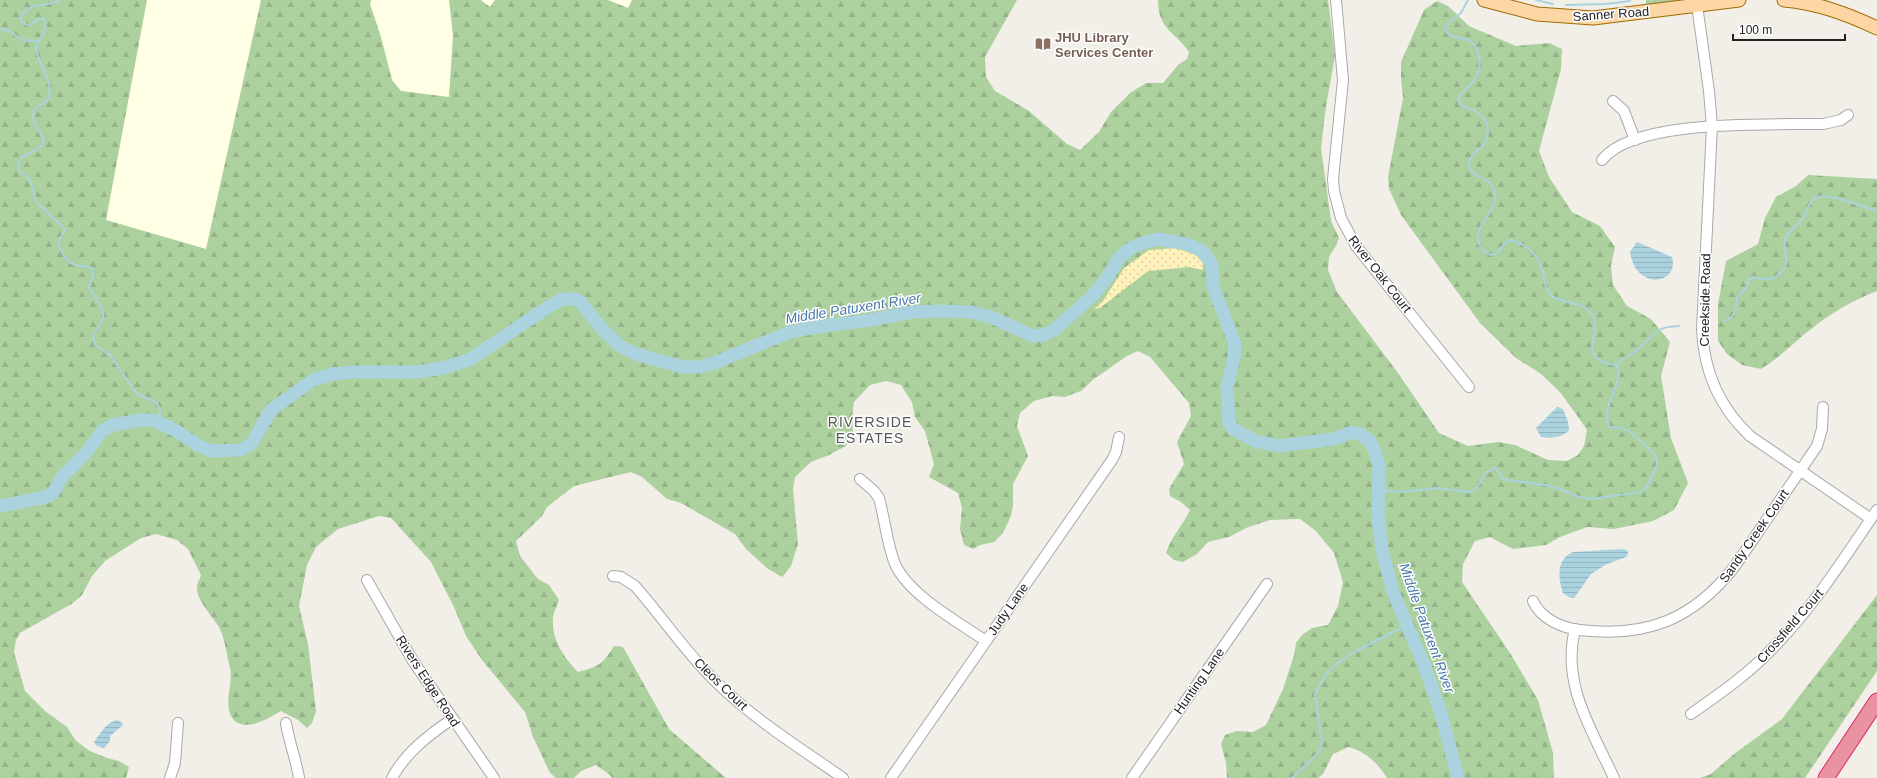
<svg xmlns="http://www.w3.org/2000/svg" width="1877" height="778" font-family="Arial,sans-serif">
	<defs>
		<pattern id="forest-firs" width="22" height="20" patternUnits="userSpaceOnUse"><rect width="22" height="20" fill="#add19e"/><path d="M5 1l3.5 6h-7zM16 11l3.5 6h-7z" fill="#95b388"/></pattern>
		<pattern id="sand-dots" width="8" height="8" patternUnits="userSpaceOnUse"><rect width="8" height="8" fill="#fff1ba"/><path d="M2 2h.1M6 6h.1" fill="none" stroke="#dacea0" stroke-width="1.8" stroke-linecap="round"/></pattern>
		<pattern id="water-rules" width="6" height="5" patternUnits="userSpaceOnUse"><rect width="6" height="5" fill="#aad3df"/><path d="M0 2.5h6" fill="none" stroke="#92b5bf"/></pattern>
	</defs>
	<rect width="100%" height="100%" fill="#f2efe9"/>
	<g fill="#ffffe5">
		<polygon points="140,0 261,0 206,249 106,220"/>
		<polygon points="372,0 504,0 453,36 449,97 401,91 392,80 370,4"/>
		<polygon points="608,0 632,0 628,9"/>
	</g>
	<g fill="url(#forest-firs)">
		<path d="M0,0H147L106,220L206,249L261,0H371L370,4L381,37L392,80L401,91L449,97L453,36L449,0H481L490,7L495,0H608L628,8L632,0H1017L985,57L986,77L995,91L1029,111L1067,144L1080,150L1099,132L1111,112L1130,93L1146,83H1163L1178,65L1187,59L1189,52C1175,31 1158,30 1158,0H1328L1335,56L1326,106L1321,148L1331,221L1339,238L1336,246L1329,257L1328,270L1337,292L1398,373L1439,433L1468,446L1498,442L1515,445L1548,460L1567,461L1578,455L1584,446L1587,430L1581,421L1560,392L1541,374L1516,358L1480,323L1401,215L1389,189L1388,177L1403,98L1401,78V62L1424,10L1437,1L1448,6L1469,26L1516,46L1549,43L1562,49L1561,69L1539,151L1549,177L1572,212L1600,226L1615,247L1611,266L1613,285L1627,306L1651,319L1670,342L1661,376L1671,438L1688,483L1674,510L1653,521L1614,529L1587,527L1560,537L1546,545L1513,549L1490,537L1475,541L1463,564L1462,582L1510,653L1538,700L1553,753L1554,778H1387C1377,762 1367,753 1349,747L1333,754L1323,774L1318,778H1227L1226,763L1221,744L1225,735L1237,731L1253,732L1266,725L1283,689L1294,655L1296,643L1302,635L1312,628L1328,625L1338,606L1343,582L1334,553L1316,531L1300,519L1270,520L1246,528L1229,537L1208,542L1197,554L1183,562L1174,560L1166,553C1171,537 1183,525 1190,510L1181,502L1170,496L1169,489L1184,464L1177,442L1191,416L1189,403L1150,357L1138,351L1127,356L1094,379L1081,391L1065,397L1052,396L1034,401L1020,413L1017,426L1028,456L1013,484V506L1011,516L1003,533L994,542L980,545L973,549L964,545L960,529L962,508L958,493L929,477L934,464L925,431L915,417L912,402L901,385L886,381L870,385L854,402L852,418L853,432L846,446L829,455L811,462L795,477L793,489L798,544L791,566L782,577L768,569L746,549L735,534L681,503L667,499L642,477L631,472L574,486L547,507L542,516L516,541L520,556L538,579L549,585L559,600C557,605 554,612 553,617C551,640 564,657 578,672C598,667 603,664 614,646L623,647L669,729L726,778H612L610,775L596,765L581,771L574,778H556L550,773L533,737L525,712L482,660L466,636L454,607L431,562L391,518L379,516L338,529L316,547L307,565L299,606L308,644L316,711L312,723L307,728L298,720L281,711C269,718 245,733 233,719C222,705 234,683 230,668C227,656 225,640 220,629C214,618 197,601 197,589C196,585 200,579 201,575L188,549L177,540L156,534L141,538L105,561L92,576L82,595L73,603L20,633L16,640L14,652L25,691L45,711L67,727L76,741L90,751L107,758L119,761L129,767L126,778H0Z"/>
		<polygon points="1646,0 1681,0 1646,6"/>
		<path d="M1808,175L1877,179V291C1852,301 1836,310 1815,326C1796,340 1781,357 1761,369L1742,365L1727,354L1718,341V304L1726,261L1758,244L1765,218L1776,197L1796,186Z"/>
		<polygon points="1877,595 1877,671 1805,778 1700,778 1711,774 1734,754 1782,719"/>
	</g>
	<polygon fill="url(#sand-dots)" points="1176,248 1196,255 1203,263 1203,270 1189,267 1148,271 1100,308 1094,309 1103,301 1124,268 1149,250"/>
	<g fill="url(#water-rules)">
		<path d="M1637,242L1672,257C1680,284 1636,292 1630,252Z"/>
		<path d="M1557,407L1563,409L1568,422L1569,430C1563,438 1550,438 1541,437L1536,428Z"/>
		<path d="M1624,549L1628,551V554L1626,557L1605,565L1591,574L1574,598L1569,597L1563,593C1558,578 1556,559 1573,552Z"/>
		<path d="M117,720L121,722L123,725L110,736V741L104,748L97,746L94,742C101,733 105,723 117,720Z"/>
	</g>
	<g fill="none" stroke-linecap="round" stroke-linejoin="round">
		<g stroke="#aad3df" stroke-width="2">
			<path d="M59,0C45,9 31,0 20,17L22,22L29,26L40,18L44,19C49,35 40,34 36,47C34,53 48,75 49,84C54,108 32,102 33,116C33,125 41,133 44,141C39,152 31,152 22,157L18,165L20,172L30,179L36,202L64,228V232L58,242C61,253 67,264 79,266C84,267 88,265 92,269L93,276L89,288C101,307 112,314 93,334L95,345L110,355L136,393L157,403L160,409L159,423"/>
			<polyline points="1536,0 1553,4"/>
			<polyline points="1566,5 1606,4 1630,1"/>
			<polyline points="0,29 9,31 22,40 39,41"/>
			<path d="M1725,321C1737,315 1736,309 1737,297L1746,288L1749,279L1754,277C1767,282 1781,279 1786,264C1788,256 1782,248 1785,240C1789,229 1801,224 1806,213C1809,206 1809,200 1818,197C1830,193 1864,207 1877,211"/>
			<path d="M1615,365C1623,358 1631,355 1639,348C1656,334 1654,327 1679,326"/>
			<path d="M1379,490L1400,492L1438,488L1469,492L1475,490L1486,473L1495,467L1502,478L1507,480L1545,485L1560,489L1579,497L1591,499L1641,492L1647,487L1650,480L1657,465V458L1653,452L1629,431L1622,428L1609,427C1600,407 1622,388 1618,367C1612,363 1604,364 1598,359C1584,348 1601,330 1593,316C1582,298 1562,306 1551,295C1545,289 1545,283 1544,275C1539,255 1528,243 1508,240L1497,253L1491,255C1480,251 1478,244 1478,233C1482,220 1499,206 1495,191C1489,173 1470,182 1469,161C1479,142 1491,151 1487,122L1474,110L1460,105L1459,97C1463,90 1471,86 1475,79C1482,69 1481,48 1470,41C1464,38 1456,38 1449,35L1445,29L1448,23L1461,13L1468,0"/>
			<polyline points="1292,778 1320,751 1322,743 1315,694 1326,674 1338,663 1352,653 1407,625"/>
		</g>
		<polyline stroke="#aad3df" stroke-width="13" points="0,506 46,497 53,493 63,476 86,453 102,431 113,425 141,420 153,420 177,431 199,446 212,451 241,450 251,444 272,409 313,380 332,374 355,372 417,372 443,368 469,360 548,307 563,299 575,299 581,302 602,329 620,346 636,354 682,367 699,367 714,363 790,332 816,327 870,320 912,312 941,311 970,312 991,317 1033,336 1044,335 1054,330 1081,306 1095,293 1109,275 1119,258 1131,248 1143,243 1158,239 1175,242 1190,245 1203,252 1212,264 1213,286 1235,344 1234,358 1227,386 1229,422 1232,428 1255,441 1279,446 1334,439 1352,432 1360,434 1369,440 1375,451 1379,465 1378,517 1382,550 1393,592 1424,665 1441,713 1458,778"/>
		<defs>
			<g id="minor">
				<polyline points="1336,0 1343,80 1333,179 1334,191 1341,218 1356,246 1469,387"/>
				<path d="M1697,5L1709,91L1712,126L1702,330C1704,372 1719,407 1750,436L1871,519"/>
				<polyline points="1613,101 1624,111 1635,140"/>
				<path d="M1602,160C1634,118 1772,125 1823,124L1841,120L1848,115"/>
				<path d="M860,479L874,491L879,498C885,520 887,544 895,564C909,595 958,622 986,641"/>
				<path d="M613,576L621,577L635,586C663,618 687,654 717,683C755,720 800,748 843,778"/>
				<polyline points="367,580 413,661 494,778"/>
				<path d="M1533,601C1541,619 1562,628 1580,630C1647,638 1694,619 1735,566L1817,446L1822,429L1823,407"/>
				<path d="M1575,629C1561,684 1592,730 1614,778"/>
				<path d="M1691,714C1719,694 1747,675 1771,650C1813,608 1844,558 1877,510"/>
				<path d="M286,723C289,742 296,759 299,778"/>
				<polyline points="170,778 175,763 178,723"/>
				<path d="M392,778C406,752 429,735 452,719"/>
				<polyline points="891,778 1112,460 1116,452 1119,437"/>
				<polyline points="1132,778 1267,584"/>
			</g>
			<g id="major">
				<polyline points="1484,0 1537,14 1593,18 1739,0"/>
				<path d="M1784,0C1818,3 1847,14 1877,28"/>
			</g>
			<polyline id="highway" points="1826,778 1877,701"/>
		</defs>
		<use href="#minor" stroke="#a9a9a9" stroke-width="12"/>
		<use href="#major" stroke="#a06b00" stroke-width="15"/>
		<use href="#highway" stroke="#dc2a67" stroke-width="17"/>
		<use href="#minor" stroke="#fff" stroke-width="10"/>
		<use href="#major" stroke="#fcd6a4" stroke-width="13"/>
		<use href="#highway" stroke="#e892a2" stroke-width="15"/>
	</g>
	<defs>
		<symbol id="library-bare" viewBox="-9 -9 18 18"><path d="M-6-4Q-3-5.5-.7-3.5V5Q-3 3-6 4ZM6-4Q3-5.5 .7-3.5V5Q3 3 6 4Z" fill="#8d6e63" stroke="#fff" stroke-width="2.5" paint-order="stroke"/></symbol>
	</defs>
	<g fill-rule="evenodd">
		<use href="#library-bare" x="1032" y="33" width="22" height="22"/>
	</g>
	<g text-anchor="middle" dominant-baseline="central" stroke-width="3" stroke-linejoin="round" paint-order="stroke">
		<g font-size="13" fill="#222" stroke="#fff">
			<text transform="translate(1611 14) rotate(-4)">Sanner Road</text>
			<text transform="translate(1380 274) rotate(52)">River Oak Court</text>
			<text transform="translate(1705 300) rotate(-89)">Creekside Road</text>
			<text transform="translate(1754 536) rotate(-55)">Sandy Creek Court</text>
			<text transform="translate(1008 609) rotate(-55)">Judy Lane</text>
			<text transform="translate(1790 626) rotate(-49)">Crossfield Court</text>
			<text transform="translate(428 681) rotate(57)">Rivers Edge Road</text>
			<text transform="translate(1199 681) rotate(-55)">Hunting Lane</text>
			<text transform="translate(721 684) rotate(44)">Cleos Court</text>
		</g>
		<g font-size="13" font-weight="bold" fill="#785e54" stroke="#fff" text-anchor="start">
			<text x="1055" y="37">JHU Library<tspan x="1055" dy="15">Services Center</tspan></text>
		</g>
		<g font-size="14" font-style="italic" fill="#4a7aab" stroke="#fff">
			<text transform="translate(853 308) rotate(-9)">Middle Patuxent River</text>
			<text transform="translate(1427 628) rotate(70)">Middle Patuxent River</text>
		</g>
		<g font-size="14" letter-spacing="1" fill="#555" stroke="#fff">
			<text x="870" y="422">RIVERSIDE<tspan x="870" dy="16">ESTATES</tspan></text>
		</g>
	</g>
	<path d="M1733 34v6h112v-6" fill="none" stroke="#222222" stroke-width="2"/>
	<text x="1739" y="34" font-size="12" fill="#222222" stroke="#ffffff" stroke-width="3" paint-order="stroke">100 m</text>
</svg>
